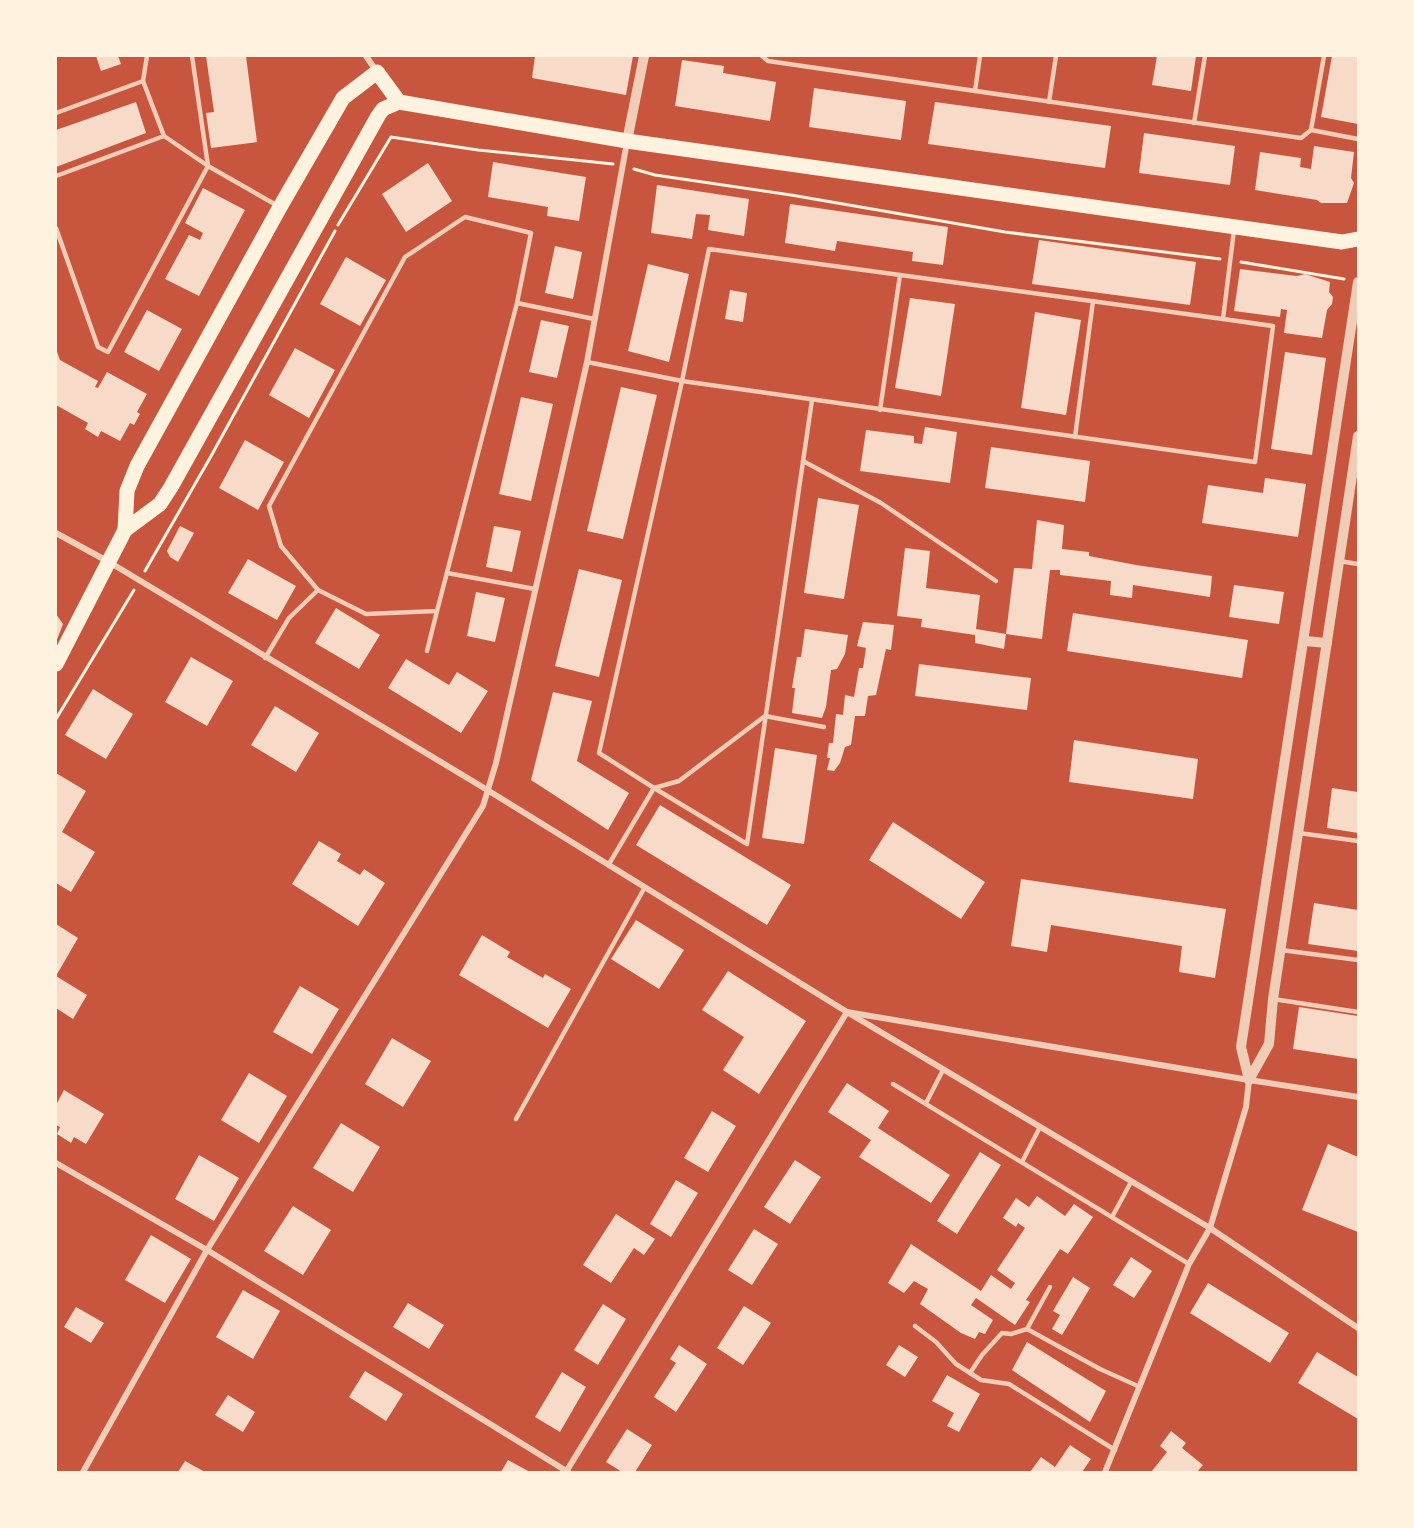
<svg xmlns="http://www.w3.org/2000/svg" width="1414" height="1528" font-family="Lato,sans-serif">
	<rect width="100%" height="100%" fill="#c8553d"/>
	<g fill="#f7dbc8">
		<polygon points="96,56 118,56 121,64 101,71"/>
		<polygon points="206,56 246,56 257,142 211,148 206,113 214,112"/>
		<polygon points="535,56 633,56 626,95 532,78"/>
		<polygon points="1157,56 1196,56 1191,91 1152,85"/>
		<polygon points="1332,56 1358,56 1358,124 1321,117"/>
		<polygon points="682,60 724,66 723,73 776,82 770,121 675,106"/>
		<polygon points="814,88 906,101 901,140 809,127"/>
		<polygon points="136,102 146,133 56,167 56,130"/>
		<polygon points="935,102 1111,126 1105,168 928,144"/>
		<polygon points="1144,133 1235,146 1230,185 1139,173"/>
		<polygon points="1314,146 1354,152 1351,178 1354,183 1347,203 1321,203 1317,200 1255,190 1260,152 1301,158 1300,167 1311,169"/>
		<polygon points="493,162 586,177 579,221 547,216 548,207 488,197"/>
		<polygon points="428,163 452,201 406,232 382,194"/>
		<polygon points="657,185 749,199 744,236 708,230 710,215 696,214 692,239 651,233"/>
		<polygon points="203,188 245,210 199,296 165,279 189,235 200,240 203,233 185,223"/>
		<polygon points="790,204 948,227 943,265 912,261 913,252 837,241 835,251 785,243"/>
		<polygon points="1039,240 1196,262 1190,305 1032,284"/>
		<polygon points="555,246 582,252 573,299 545,293"/>
		<polygon points="346,257 386,280 360,326 320,304"/>
		<polygon points="648,264 689,274 669,362 628,351"/>
		<polygon points="1240,269 1297,276 1305,274 1330,282 1329,292 1333,297 1332,304 1327,310 1322,338 1284,333 1287,310 1281,309 1280,317 1234,311"/>
		<polygon points="730,290 747,293 743,322 725,319"/>
		<polygon points="910,298 955,304 941,396 895,388"/>
		<polygon points="147,310 182,329 159,371 124,352"/>
		<polygon points="1035,312 1081,320 1066,415 1021,408"/>
		<polygon points="541,320 569,326 557,378 529,372"/>
		<polygon points="295,348 335,370 309,418 269,395"/>
		<polygon points="56,349 60,360 98,381 95,387 98,388 107,372 147,394 137,412 140,414 134,425 130,423 120,441 101,431 98,437 85,429 88,423 56,405"/>
		<polygon points="1285,352 1326,358 1312,455 1271,449"/>
		<polygon points="621,387 657,395 623,539 587,531"/>
		<polygon points="521,397 553,404 531,501 499,494"/>
		<polygon points="925,427 957,432 950,483 860,471 866,430 914,436 914,443 922,444"/>
		<polygon points="245,440 284,462 258,510 219,488"/>
		<polygon points="991,447 1090,461 1085,502 985,488"/>
		<polygon points="1265,478 1306,484 1298,537 1202,523 1208,485 1263,493"/>
		<polygon points="818,498 859,505 844,599 804,593"/>
		<polygon points="1037,520 1064,525 1062,549 1089,552 1089,556 1136,565 1212,576 1210,597 1133,585 1132,598 1110,595 1111,581 1060,575 1060,570 1050,570 1042,639 1006,634 1014,568 1032,569"/>
		<polygon points="180,526 194,533 178,562 170,557 167,551"/>
		<polygon points="494,526 521,531 512,572 486,567"/>
		<polygon points="905,548 930,551 926,588 980,595 976,629 1006,634 1004,649 975,643 975,635 921,627 922,619 897,616"/>
		<polygon points="248,559 296,586 277,620 228,593"/>
		<polygon points="579,569 622,580 599,677 555,666"/>
		<polygon points="1234,585 1284,592 1279,624 1229,617"/>
		<polygon points="476,592 505,598 495,642 467,636"/>
		<polygon points="336,608 380,635 359,669 315,643"/>
		<polygon points="1073,613 1248,640 1242,678 1067,651"/>
		<polygon points="56,614 63,624 56,642"/>
		<polygon points="863,622 894,625 891,650 886,649 876,695 868,696 865,716 855,716 851,745 845,747 840,763 834,771 827,770 830,758 827,758 829,743 833,743 836,714 843,715 845,695 854,697 859,668 863,668 866,648 857,646"/>
		<polygon points="805,629 848,635 845,654 837,669 831,670 826,707 822,718 792,713 795,688 792,688 797,657 801,657"/>
		<polygon points="191,657 233,681 207,726 165,702"/>
		<polygon points="406,659 449,685 457,672 488,691 461,733 388,688"/>
		<polygon points="919,664 1031,678 1027,710 915,696"/>
		<polygon points="93,689 133,714 106,759 65,735"/>
		<polygon points="553,692 592,701 577,761 629,793 608,830 531,780"/>
		<polygon points="275,706 319,733 296,772 251,745"/>
		<polygon points="1074,740 1198,759 1193,799 1069,782"/>
		<polygon points="775,748 817,755 804,844 762,838"/>
		<polygon points="56,773 86,791 62,832 95,852 71,892 56,883"/>
		<polygon points="1332,788 1358,792 1358,833 1327,828"/>
		<polygon points="660,805 791,885 767,925 636,845"/>
		<polygon points="893,822 985,882 961,919 869,860"/>
		<polygon points="319,841 341,854 337,861 360,875 364,869 385,883 358,926 292,884"/>
		<polygon points="1021,879 1226,909 1215,978 1179,972 1182,946 1051,925 1047,952 1011,946"/>
		<polygon points="1314,903 1358,910 1358,951 1308,944"/>
		<polygon points="636,920 684,950 659,989 611,959"/>
		<polygon points="56,924 78,938 56,976"/>
		<polygon points="482,935 510,952 507,957 543,978 545,974 571,989 548,1028 459,975"/>
		<polygon points="728,971 806,1021 759,1094 723,1070 744,1037 702,1010"/>
		<polygon points="56,976 87,995 73,1019 56,1008"/>
		<polygon points="300,986 339,1009 312,1054 273,1032"/>
		<polygon points="1299,1007 1358,1016 1358,1059 1293,1049"/>
		<polygon points="392,1038 431,1061 403,1107 365,1084"/>
		<polygon points="249,1073 287,1096 259,1143 221,1120"/>
		<polygon points="847,1083 889,1111 878,1128 950,1175 931,1203 859,1157 871,1140 828,1112"/>
		<polygon points="64,1090 104,1114 86,1144 74,1137 71,1143 57,1134 60,1127 56,1125 56,1105"/>
		<polygon points="712,1111 736,1126 708,1172 684,1158"/>
		<polygon points="341,1123 380,1147 353,1192 313,1168"/>
		<polygon points="1328,1144 1358,1157 1358,1232 1302,1210"/>
		<polygon points="980,1152 1001,1165 957,1234 937,1221"/>
		<polygon points="199,1155 239,1178 214,1221 175,1199"/>
		<polygon points="795,1160 821,1177 790,1224 764,1207"/>
		<polygon points="676,1180 698,1193 671,1237 650,1224"/>
		<polygon points="1037,1196 1065,1216 1074,1204 1093,1217 1068,1254 1060,1249 1026,1300 1030,1302 1015,1325 976,1298 971,1305 993,1320 985,1334 979,1332 975,1339 961,1333 920,1304 928,1289 914,1281 904,1293 888,1283 911,1244 981,1291 991,1275 1011,1289 1015,1283 997,1270 1025,1228 1018,1223 1016,1227 1003,1218 1016,1198 1029,1207"/>
		<polygon points="293,1206 331,1230 303,1275 264,1251"/>
		<polygon points="616,1214 655,1239 644,1255 634,1248 611,1283 583,1265"/>
		<polygon points="754,1229 778,1244 752,1285 728,1270"/>
		<polygon points="151,1235 191,1259 165,1303 125,1280"/>
		<polygon points="1131,1257 1152,1271 1134,1298 1113,1285"/>
		<polygon points="1073,1277 1090,1288 1062,1335 1052,1329 1060,1315 1053,1311"/>
		<polygon points="1208,1283 1289,1333 1270,1363 1190,1313"/>
		<polygon points="243,1290 280,1311 253,1359 216,1337"/>
		<polygon points="408,1303 444,1325 429,1349 393,1327"/>
		<polygon points="603,1304 626,1319 598,1365 574,1350"/>
		<polygon points="744,1306 771,1323 743,1365 717,1348"/>
		<polygon points="76,1307 104,1323 91,1343 64,1327"/>
		<polygon points="1027,1342 1106,1391 1090,1422 1012,1370"/>
		<polygon points="679,1345 707,1364 676,1412 654,1397 676,1363 670,1359"/>
		<polygon points="899,1345 918,1357 905,1377 886,1365"/>
		<polygon points="1317,1352 1358,1377 1358,1419 1298,1383"/>
		<polygon points="365,1371 403,1394 386,1421 349,1397"/>
		<polygon points="562,1372 586,1387 560,1432 535,1417"/>
		<polygon points="947,1375 980,1394 959,1432 947,1426 954,1413 932,1401"/>
		<polygon points="228,1395 255,1412 243,1432 215,1415"/>
		<polygon points="627,1429 652,1445 635,1472 622,1472 606,1462"/>
		<polygon points="1171,1431 1186,1443 1182,1448 1203,1465 1197,1472 1155,1472 1152,1471 1167,1452 1160,1446"/>
		<polygon points="1070,1445 1091,1459 1082,1472 1030,1472 1041,1457 1055,1467"/>
		<polygon points="508,1460 530,1472 501,1472"/>
		<polygon points="185,1461 205,1472 178,1472"/>
	</g>
	<g fill="none" stroke-linecap="round" stroke-linejoin="round">
		<g stroke="#fff3e0" stroke-width="3">
			<polyline points="634,169 655,175 791,195 1005,232 1220,259"/>
			<polyline points="338,225 391,137 478,150 613,164"/>
			<polyline points="1241,262 1344,279"/>
			<polyline points="145,571 210,458 335,231"/>
			<polyline points="56,719 134,590"/>
		</g>
		<g stroke="#f1ccb7" stroke-width="4.5">
			<polyline points="762,56 768,61 1301,138 1311,130"/>
			<polyline points="1324,56 1311,130 1358,139"/>
			<polyline points="975,91 980,56"/>
			<polyline points="1049,102 1056,56"/>
			<polyline points="56,113 143,81 147,56"/>
			<polyline points="1194,123 1205,56"/>
			<polyline points="164,136 208,166 278,206"/>
			<polyline points="56,176 164,136 143,81"/>
			<polyline points="56,228 98,347 108,352 208,166 192,56"/>
			<polyline points="517,303 437,611 366,614 318,590 281,546 269,506 405,257 465,217 531,233 517,303 594,319"/>
			<polyline points="587,362 682,381 1255,462 1273,326 1223,319 1234,230"/>
			<polyline points="880,410 900,275"/>
			<polyline points="1075,437 1093,301"/>
			<polyline points="803,461 881,503 996,581"/>
			<polyline points="1339,561 1358,564"/>
			<polyline points="447,573 535,589"/>
			<polyline points="427,651 437,611"/>
			<polyline points="265,658 289,618 318,590"/>
			<polyline points="654,788 747,844 812,400"/>
			<polyline points="654,788 679,781 765,716 824,727"/>
			<polyline points="1299,833 1358,841"/>
			<polyline points="609,864 654,788 599,753 682,381 709,249 1223,319"/>
			<polyline points="1281,950 1358,960"/>
			<polyline points="1273,999 1358,1012"/>
			<polyline points="893,1084 1189,1264"/>
			<polyline points="926,1103 943,1070"/>
			<polyline points="516,1119 645,887"/>
			<polyline points="1022,1162 1040,1127"/>
			<polyline points="1112,1217 1131,1182"/>
			<polyline points="915,1326 936,1342 956,1364 981,1380 1009,1384 1115,1450"/>
			<polyline points="1027,1329 1050,1287"/>
			<polyline points="970,1373 982,1355 1002,1333 1011,1334 1027,1329 1100,1369 1140,1387"/>
		</g>
		<g stroke="#f1ccb7" stroke-width="6">
			<polyline points="366,56 377,72"/>
			<polyline points="56,533 109,562 489,791 847,1012 1210,1228 1358,1328"/>
			<polyline points="56,1163 207,1250 568,1472"/>
			<polyline points="83,1472 207,1250 483,806 496,763 587,362 627,142"/>
			<polyline points="566,1472 847,1012 1249,1080 1358,1097"/>
			<polyline points="1105,1472 1189,1264 1210,1228 1246,1107 1249,1080"/>
		</g>
		<g stroke="#f1ccb7" stroke-width="10">
			<polyline points="627,141 644,56"/>
			<polyline points="1305,641 1327,643"/>
			<polyline points="1249,1080 1241,1047 1358,282"/>
			<polyline points="1249,1080 1269,1044 1273,999 1358,436"/>
		</g>
		<g stroke="#fff3e0" stroke-width="15">
			<polyline points="125,530 127,491 137,466 280,207 343,98 377,72 399,102 627,141 1342,242 1358,239"/>
			<polyline points="56,664 125,530 160,504 171,487 378,116 383,109 399,102"/>
		</g>
	</g>
	<rect width="1414" height="1528" fill="none" stroke="#fff3e0" stroke-width="114"/>
</svg>
